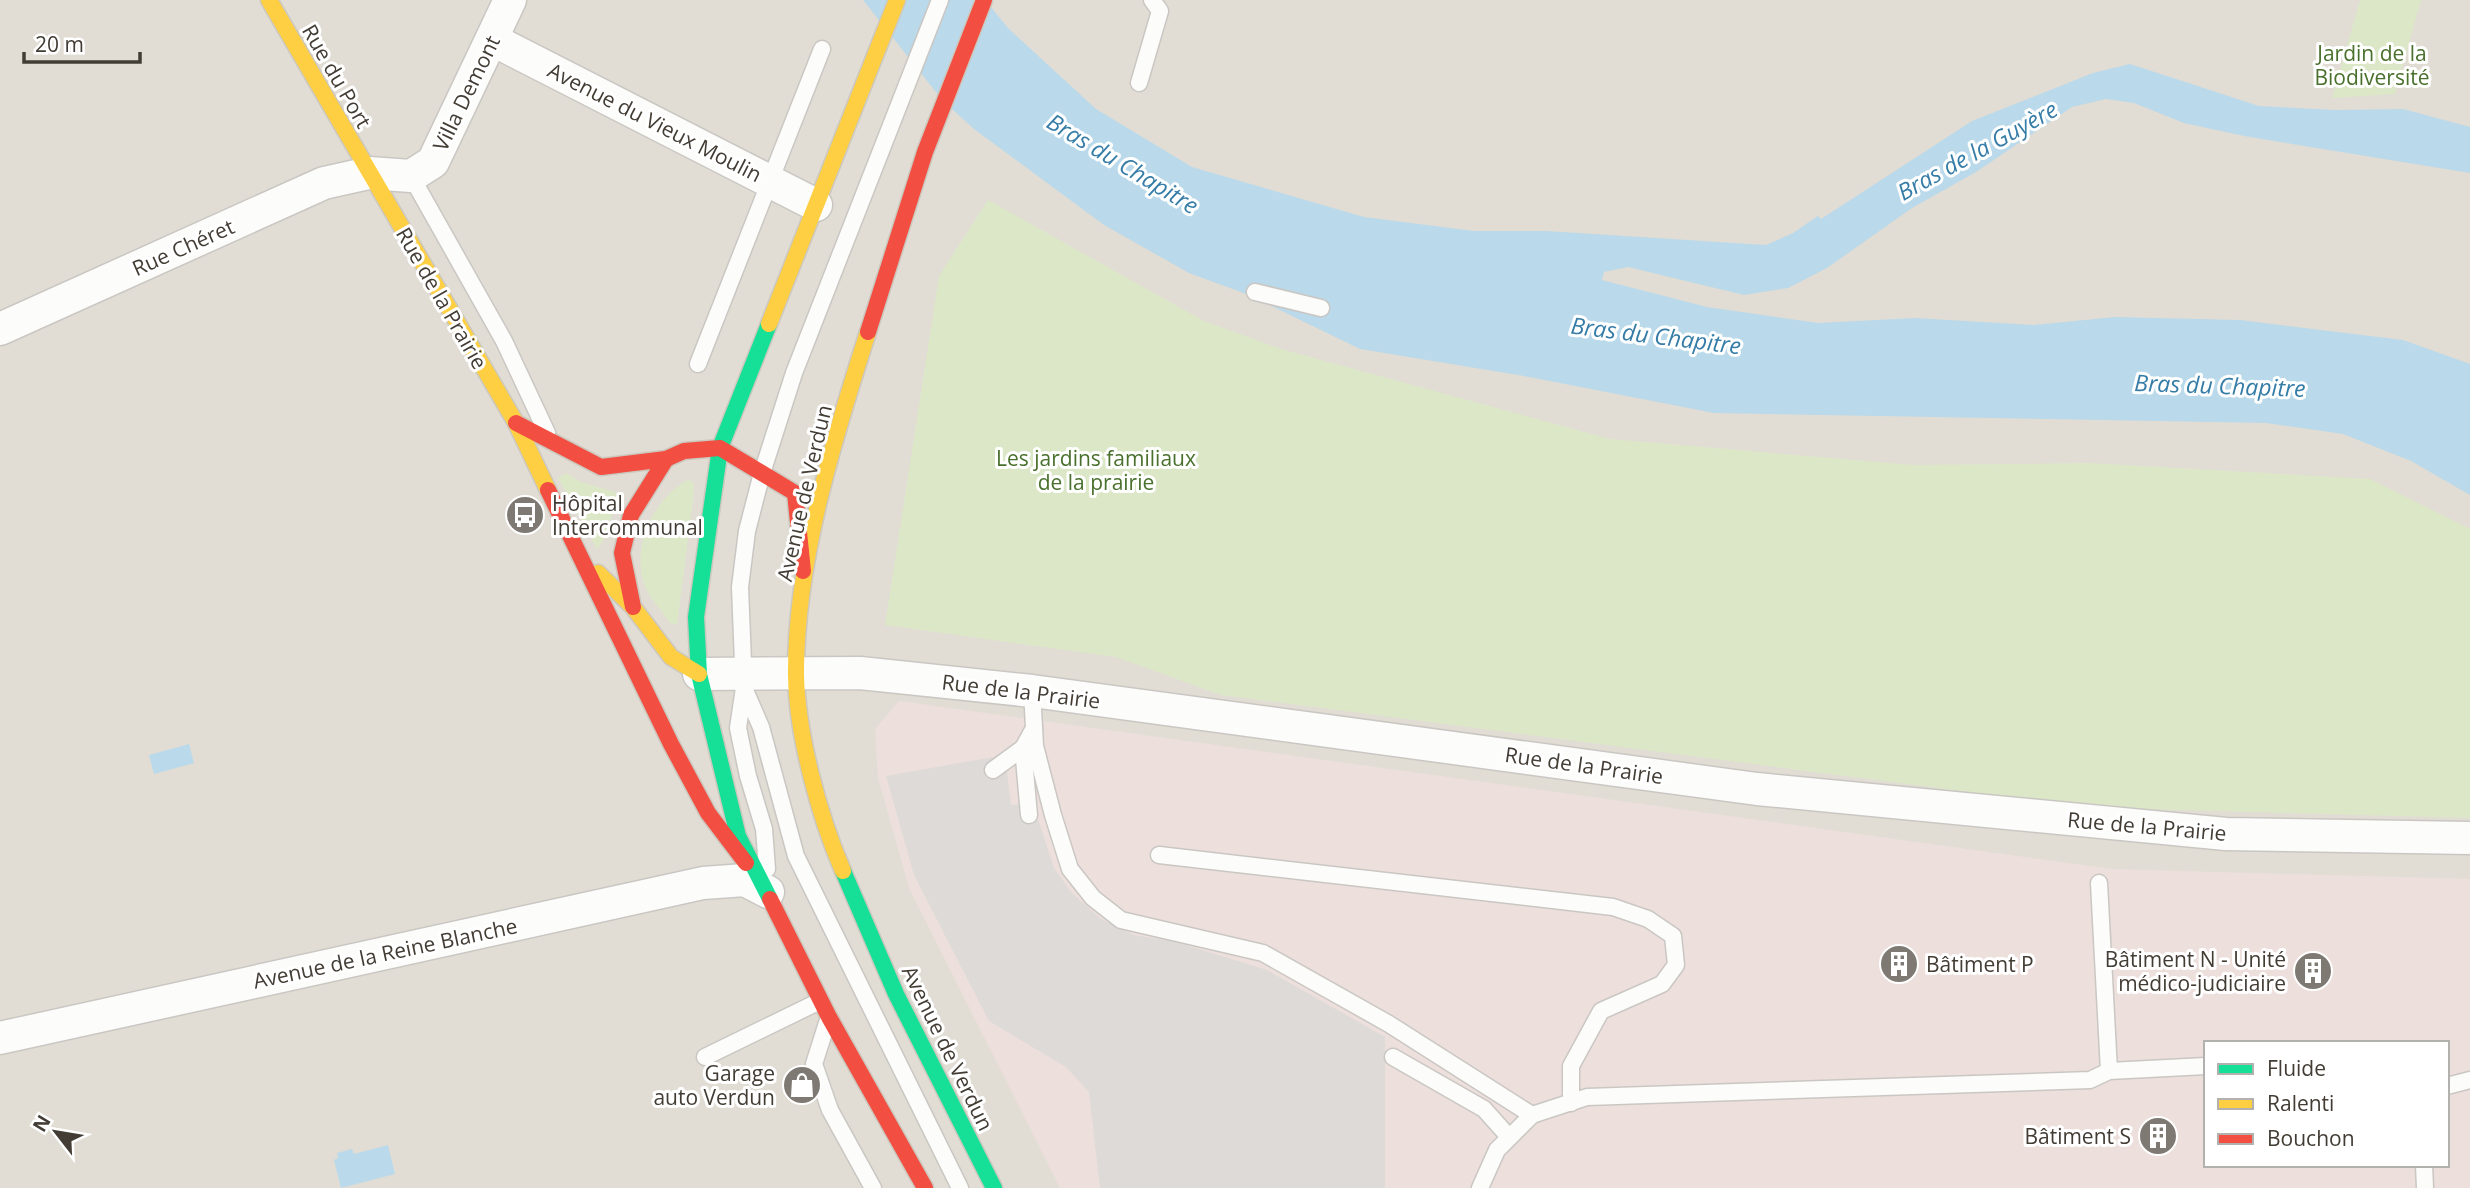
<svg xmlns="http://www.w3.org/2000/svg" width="2470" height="1188" font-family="'Open Sans',sans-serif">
	<rect width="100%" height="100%" fill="#eeebe7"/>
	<path fill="#e1ddd4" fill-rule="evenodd" d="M0,0H2470V1188H0ZM2206,1043H2447V1165H2206Z"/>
	<path fill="#eddfdc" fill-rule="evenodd" d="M899,701L2112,869L2470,879V1188H1060L909,888L878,778L875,729ZM2206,1043H2447V1165H2206Z"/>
	<g fill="#dce7c8">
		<polygon points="2360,0 2421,0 2395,94 2332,98"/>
		<polygon points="988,200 1204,321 1281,349 1610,439 1913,465 2089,463 2370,479 2470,529 2470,818 2103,808 2053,803 1221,695 1116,657 885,625 939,276"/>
		<path d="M566,473L581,482L618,493C615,506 605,544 597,549L558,478Z"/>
		<path d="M689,479L694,484V492L677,625L669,622C661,609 647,596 643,581C633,541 654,499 689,479Z"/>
	</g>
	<polygon fill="#dddad7" points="1005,755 1011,805 1033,804 1054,868 1071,892 1101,919 1134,935 1176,942 1267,970 1385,1037 1385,1188 1100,1188 1089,1092 1066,1067 989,1021 914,875 886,776"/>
	<g fill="#bad9ea">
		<polygon points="863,0 985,0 1009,29 1096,109 1192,167 1364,217 1474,231 1546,231 1766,245 1793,233 1818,216 1821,219 1972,121 2093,73 2130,64 2259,106 2336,110 2403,109 2470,127 2470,173 2244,136 2184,123 2134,103 2106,99 2072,107 1976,172 1912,208 1827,268 1788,288 1744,295 1628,267 1604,272 1602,280 1707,307 1818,323 1915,318 2034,325 2115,317 2240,320 2403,340 2470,364 2470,495 2411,461 2343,434 2266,423 1714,413 1524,376 1360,349 1249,295 1189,273 1104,225 974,129 943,101"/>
		<polygon points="189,744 194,763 154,774 149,755"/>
		<polygon points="388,1145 395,1174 341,1188 334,1160 338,1158 337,1153 352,1149 354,1154"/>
	</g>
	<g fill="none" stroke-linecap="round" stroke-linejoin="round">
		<defs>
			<g id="lane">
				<polyline points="1139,83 1160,11 1152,0"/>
				<polyline points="411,176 504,341 547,433"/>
				<polyline points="1255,292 1321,308"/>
				<polyline points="698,364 822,49"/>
				<polyline points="744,688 761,727 796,856 960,1188"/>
				<polyline points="1032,691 1035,746 1053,815 1070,869 1093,898 1121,920 1263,953 1389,1024 1532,1115"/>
				<polyline points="993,770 1023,748"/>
				<polyline points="1029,815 1023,748 1034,728"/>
				<polyline points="1159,855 1613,907 1648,919 1673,936 1676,965 1662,984 1601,1011 1571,1066 1571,1103"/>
				<polyline points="767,869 764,829 748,776 738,728 744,688 740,587 747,531 762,473 794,373 940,0"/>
				<polyline points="2099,883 2109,1071"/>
				<polyline points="827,1023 814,1064 830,1110 873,1188"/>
				<polyline points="705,1057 820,1001"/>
				<polyline points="1393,1057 1484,1109 1509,1137"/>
				<polyline points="2447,1086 2470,1080"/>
				<polyline points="2424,1165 2425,1188"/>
				<polyline points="1480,1188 1497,1150 1532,1115 1587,1097 2090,1080 2109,1071 2206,1066"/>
			</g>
			<g id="street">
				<polyline points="493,40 816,205"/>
				<polyline points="0,329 324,183 369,173 411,176 433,162 510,0"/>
				<polyline points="699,674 860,673 1032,691 1757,789 2226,834 2470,838"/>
				<polyline points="0,1038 703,883 745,880 768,892"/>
			</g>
			<g id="fast">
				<polyline points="769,324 720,448 696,617 699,674 738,836 770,899"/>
				<polyline points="843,871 896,994 994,1188"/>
			</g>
			<g id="slow">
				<polyline points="269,0 516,423 548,490"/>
				<polyline points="769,324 897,0"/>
				<polyline points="598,573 633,607 671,657 699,674"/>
				<path d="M843,871C819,816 797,734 796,675C795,563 834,438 868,332"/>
			</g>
			<g id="jam">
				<polyline points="868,332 925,152 984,0"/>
				<polyline points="516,423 601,467 666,459 684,451 720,448 795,493 803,571"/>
				<polyline points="548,490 671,744 708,813 746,863"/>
				<polyline points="633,607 622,553 631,515 666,459"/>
				<polyline points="770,899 829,1017 925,1188"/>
			</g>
		</defs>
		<use href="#lane" stroke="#cac7c3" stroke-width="19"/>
		<use href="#street" stroke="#cac7c3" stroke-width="35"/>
		<use href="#fast" stroke="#ccc8be" stroke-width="19"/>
		<use href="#slow" stroke="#ccc8be" stroke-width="19"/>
		<use href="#jam" stroke="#ccc8be" stroke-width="19"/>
		<use href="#lane" stroke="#fcfcfb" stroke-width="16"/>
		<use href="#street" stroke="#fcfcfb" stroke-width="32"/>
		<use href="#fast" stroke="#16e098" stroke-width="16"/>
		<use href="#slow" stroke="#ffcf43" stroke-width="16"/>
		<use href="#jam" stroke="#f24e42" stroke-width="16"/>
	</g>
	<defs>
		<symbol id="bus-disc" viewBox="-11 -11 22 22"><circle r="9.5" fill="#7e7973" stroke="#fff"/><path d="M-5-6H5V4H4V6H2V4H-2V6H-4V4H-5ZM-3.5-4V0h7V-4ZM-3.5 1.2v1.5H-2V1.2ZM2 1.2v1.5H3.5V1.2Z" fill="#fff"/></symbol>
		<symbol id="building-disc" viewBox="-11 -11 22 22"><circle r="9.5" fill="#7e7973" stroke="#fff"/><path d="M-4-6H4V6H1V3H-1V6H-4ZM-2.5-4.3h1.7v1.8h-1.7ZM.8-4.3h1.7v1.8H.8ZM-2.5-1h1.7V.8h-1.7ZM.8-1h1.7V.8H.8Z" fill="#fff"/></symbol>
		<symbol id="shop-disc" viewBox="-11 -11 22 22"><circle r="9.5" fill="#7e7973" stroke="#fff"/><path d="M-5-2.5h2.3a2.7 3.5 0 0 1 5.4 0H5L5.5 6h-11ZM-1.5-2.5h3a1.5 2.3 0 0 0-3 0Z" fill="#fff"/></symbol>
	</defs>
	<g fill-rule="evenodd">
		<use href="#bus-disc" x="503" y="493" width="44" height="44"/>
		<use href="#building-disc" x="1877" y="942" width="44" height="44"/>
		<use href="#building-disc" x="2291" y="949" width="44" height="44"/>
		<use href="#shop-disc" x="780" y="1063" width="44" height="44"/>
		<use href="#building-disc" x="2136" y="1114" width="44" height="44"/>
	</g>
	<g text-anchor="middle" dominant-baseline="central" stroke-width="6" stroke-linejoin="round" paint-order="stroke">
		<g font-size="21" fill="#49702c" stroke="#fff">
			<text x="2372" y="53">Jardin de la<tspan x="2372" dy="24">Biodiversité</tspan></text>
			<text x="1096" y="458">Les jardins familiaux<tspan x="1096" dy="24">de la prairie</tspan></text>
		</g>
		<g font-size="21" fill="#423c34" stroke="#fff">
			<text transform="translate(337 76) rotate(60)">Rue du Port</text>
			<text transform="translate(466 93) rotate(-64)">Villa Demont</text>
			<text transform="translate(655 122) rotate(27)">Avenue du Vieux Moulin</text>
			<text transform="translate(183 247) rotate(-24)">Rue Chéret</text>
			<text transform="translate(442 298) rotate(60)">Rue de la Prairie</text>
			<text transform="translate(804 493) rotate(-77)">Avenue de Verdun</text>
			<text transform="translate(1021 691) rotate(7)">Rue de la Prairie</text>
			<text transform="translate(1584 765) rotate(8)">Rue de la Prairie</text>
			<text transform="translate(2147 826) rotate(5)">Rue de la Prairie</text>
			<text transform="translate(385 953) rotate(-12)">Avenue de la Reine Blanche</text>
			<text transform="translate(948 1048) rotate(64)">Avenue de Verdun</text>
		</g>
		<g font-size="21" fill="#423c34" stroke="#fff" text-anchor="end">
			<text x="552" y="503" text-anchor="start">Hôpital<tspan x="552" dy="24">Intercommunal</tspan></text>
			<text x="2286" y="959">Bâtiment N - Unité<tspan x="2286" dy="24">médico-judiciaire</tspan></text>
			<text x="1926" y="964" text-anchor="start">Bâtiment P</text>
			<text x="775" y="1073">Garage<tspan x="775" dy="24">auto Verdun</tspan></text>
			<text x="2131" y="1136">Bâtiment S</text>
		</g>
		<g font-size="23" font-style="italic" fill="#357ca7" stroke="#fff">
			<text transform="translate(1977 150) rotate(-29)">Bras de la Guyère</text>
			<text transform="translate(1123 163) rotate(31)">Bras du Chapitre</text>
			<text transform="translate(1656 335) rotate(7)">Bras du Chapitre</text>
			<text transform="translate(2220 385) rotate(2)">Bras du Chapitre</text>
		</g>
	</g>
	<rect x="2204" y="1041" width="245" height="126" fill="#ffffff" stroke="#b3b1ae" stroke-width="2"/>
	<rect x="2218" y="1064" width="35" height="10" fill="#16e098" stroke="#b3b1ae" stroke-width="2"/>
	<text x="2267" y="1076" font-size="21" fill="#423c34">Fluide</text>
	<rect x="2218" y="1099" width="35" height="10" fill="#ffcf43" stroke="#b3b1ae" stroke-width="2"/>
	<text x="2267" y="1111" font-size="21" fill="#423c34">Ralenti</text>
	<rect x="2218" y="1134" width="35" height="10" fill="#f24e42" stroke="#b3b1ae" stroke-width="2"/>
	<text x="2267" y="1146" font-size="21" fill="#423c34">Bouchon</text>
	<g transform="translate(56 1132) rotate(301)" stroke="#ffffff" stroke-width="5" paint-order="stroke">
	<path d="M0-5L12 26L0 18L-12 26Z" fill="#423c34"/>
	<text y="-10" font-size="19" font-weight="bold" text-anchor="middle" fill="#423c34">N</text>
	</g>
	<path d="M24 52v10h116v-10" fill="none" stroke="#423c34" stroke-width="3.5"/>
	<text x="35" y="52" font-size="21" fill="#423c34" stroke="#ffffff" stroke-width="5" paint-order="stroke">20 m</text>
</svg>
